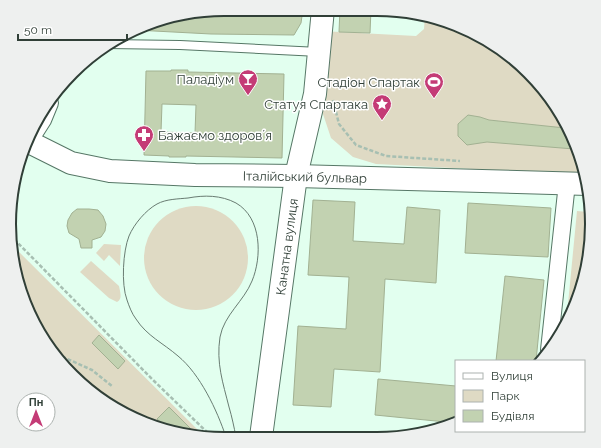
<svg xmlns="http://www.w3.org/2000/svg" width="601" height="448" font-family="Raleway,sans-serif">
	<rect width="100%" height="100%" fill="#e2ffef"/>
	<g fill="#dfdac4">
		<polygon points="425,15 433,16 508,53 556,104 585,175 376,164 353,157 331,138 316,93 321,31 416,36 424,29"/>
		<circle cx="196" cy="258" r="52"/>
		<polygon points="577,211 588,212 588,266 572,304 568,304"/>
		<polygon points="10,243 205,437 196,437 116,410 72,376 45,344 20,293"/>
		<polygon points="104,244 121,245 120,266 109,255 104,261 96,253"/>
		<path d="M91,261L119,286C120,292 123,299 117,302L109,298L80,272Z"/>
	</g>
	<g fill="#c2d2b1" stroke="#a2b192" fill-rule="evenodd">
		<polygon points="224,9 268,10 268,9 303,9 301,23 294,35 211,34 135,30 168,16"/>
		<polygon points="340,9 371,9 370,33 339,32"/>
		<path d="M171,70H188V72L284,74L282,158L186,156V157H169V156L144,155L146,71H171ZM162,104L196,105L195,133L161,132Z"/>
		<polygon points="468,115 480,117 489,120 565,128 574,149 487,142 467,145 458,136 458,124"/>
		<polygon points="313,200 355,202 353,241 404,244 407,207 440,210 436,283 385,279 380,372 334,369 331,407 293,405 298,326 346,329 349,277 308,275"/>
		<polygon points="468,203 551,208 548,257 465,253"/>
		<polygon points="77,209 89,209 98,210 103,216 106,224 105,231 101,237 92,240 92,248 81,248 79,239 69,233 67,226 68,220 72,213"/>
		<polygon points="505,276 544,280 536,361 496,361"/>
		<polygon points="99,335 125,361 118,369 92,343"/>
		<polygon points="378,379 456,386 456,423 375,415"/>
		<polygon points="169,407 199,437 196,437 165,426 157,419"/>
	</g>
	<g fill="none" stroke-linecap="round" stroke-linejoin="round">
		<defs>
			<polyline id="lane" points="108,44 180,45 319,52"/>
			<g id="street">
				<polyline points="29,142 43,120 50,103"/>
				<polyline points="549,350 567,183"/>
			</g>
			<g id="secondary">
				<path id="s1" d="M27,141L71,163L110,171L195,175L296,176L588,184"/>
				<path id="s2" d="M261,437L296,176L315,94L323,9"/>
			</g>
		</defs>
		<use href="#lane" stroke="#567766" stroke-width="10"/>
		<use href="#street" stroke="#567766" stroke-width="18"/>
		<use href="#secondary" stroke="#567766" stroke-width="24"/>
		<g stroke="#a7bfb2" stroke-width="2.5" stroke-dasharray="4 2" stroke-linecap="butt">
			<polyline points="333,100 339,124 356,145 386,156 460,161"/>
			<polyline points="10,235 153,380 212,437"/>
			<polyline points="56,356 63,357 92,370 112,386"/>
		</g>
		<use href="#lane" stroke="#fff" stroke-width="8"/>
		<use href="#street" stroke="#fff" stroke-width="16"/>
		<use href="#secondary" stroke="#fff" stroke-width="22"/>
		<path stroke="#697c72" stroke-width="1" d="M226,437C217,410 200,374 178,356C163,343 147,336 136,319C132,314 129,306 127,300C121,284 123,251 129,236C134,224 146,210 157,204C166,199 178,199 188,198C204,195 221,195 236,203C262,218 262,257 252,281C244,301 224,315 220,337C216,363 223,383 229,407C232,417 234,427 236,437"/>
	</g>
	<defs>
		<symbol id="bar-pin" viewBox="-11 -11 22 30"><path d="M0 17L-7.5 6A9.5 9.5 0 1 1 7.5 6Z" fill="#c43b76" stroke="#fff"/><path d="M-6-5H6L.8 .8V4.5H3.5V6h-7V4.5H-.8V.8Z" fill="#fff"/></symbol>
		<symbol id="stadium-pin" viewBox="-11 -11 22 30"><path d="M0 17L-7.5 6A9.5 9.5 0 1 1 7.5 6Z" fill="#c43b76" stroke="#fff"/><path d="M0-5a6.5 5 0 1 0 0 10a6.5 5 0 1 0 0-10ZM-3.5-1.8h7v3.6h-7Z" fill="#fff"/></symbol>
		<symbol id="sight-pin" viewBox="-11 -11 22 30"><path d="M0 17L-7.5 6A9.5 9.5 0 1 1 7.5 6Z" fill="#c43b76" stroke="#fff"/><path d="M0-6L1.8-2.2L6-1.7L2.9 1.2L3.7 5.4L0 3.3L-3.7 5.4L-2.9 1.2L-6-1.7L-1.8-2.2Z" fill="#fff"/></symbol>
		<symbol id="pharmacy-pin" viewBox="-11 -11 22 30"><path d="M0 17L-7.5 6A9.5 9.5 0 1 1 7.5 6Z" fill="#c43b76" stroke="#fff"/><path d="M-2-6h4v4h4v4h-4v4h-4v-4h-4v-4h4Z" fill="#fff"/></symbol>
	</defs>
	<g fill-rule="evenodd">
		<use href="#bar-pin" x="237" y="68" width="22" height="30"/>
		<use href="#stadium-pin" x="423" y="71" width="22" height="30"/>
		<use href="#sight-pin" x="371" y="93" width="22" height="30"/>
		<use href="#pharmacy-pin" x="133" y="124" width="22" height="30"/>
	</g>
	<g text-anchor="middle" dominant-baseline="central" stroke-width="3" stroke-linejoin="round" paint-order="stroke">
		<g font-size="13" fill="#303f37" stroke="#fff" text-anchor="end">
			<text x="234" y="79">Паладіум</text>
			<text x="420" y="82">Стадіон Спартак</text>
			<text x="368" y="104">Статуя Спартака</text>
			<text x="158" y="135" text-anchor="start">Бажаємо здоровʼя</text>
		</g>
		<g font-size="13" fill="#303f37" stroke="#fff">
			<text stroke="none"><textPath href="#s1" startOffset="284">Італійський бульвар</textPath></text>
			<text stroke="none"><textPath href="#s2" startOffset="192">Канатна вулиця</textPath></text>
		</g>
	</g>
	<path d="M0 0H601V448H0ZM224 16H377A208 208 0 0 1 585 224V224A208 208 0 0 1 377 432H224A208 208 0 0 1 16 224V224A208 208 0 0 1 224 16Z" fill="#eef0ef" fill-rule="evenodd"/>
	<path fill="none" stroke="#303f37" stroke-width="2" d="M224 16H377A208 208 0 0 1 585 224V224A208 208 0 0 1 377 432H224A208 208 0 0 1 16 224V224A208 208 0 0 1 224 16Z"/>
	<rect x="455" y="360" width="130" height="72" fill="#ffffff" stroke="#acb2af"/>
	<rect x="463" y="373" width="20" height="6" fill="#ffffff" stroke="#acb2af"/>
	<text x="491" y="380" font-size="12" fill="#303f37">Вулиця</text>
	<rect x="463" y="390" width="20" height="12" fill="#dfdac4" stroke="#acb2af"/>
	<text x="491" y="400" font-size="12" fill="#303f37">Парк</text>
	<rect x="463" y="410" width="20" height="12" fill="#c2d2b1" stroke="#acb2af"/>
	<text x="491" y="420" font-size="12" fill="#303f37">Будівля</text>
	<g transform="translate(36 412)"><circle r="19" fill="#ffffff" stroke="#acb2af"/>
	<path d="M0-3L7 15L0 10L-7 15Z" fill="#c43b76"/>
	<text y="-6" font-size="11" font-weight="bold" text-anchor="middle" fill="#303f37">Пн</text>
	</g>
	<path d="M18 34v6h109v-6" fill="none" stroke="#303f37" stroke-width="2"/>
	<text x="24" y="34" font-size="12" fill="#303f37" stroke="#ffffff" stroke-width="3" paint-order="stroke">50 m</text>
</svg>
